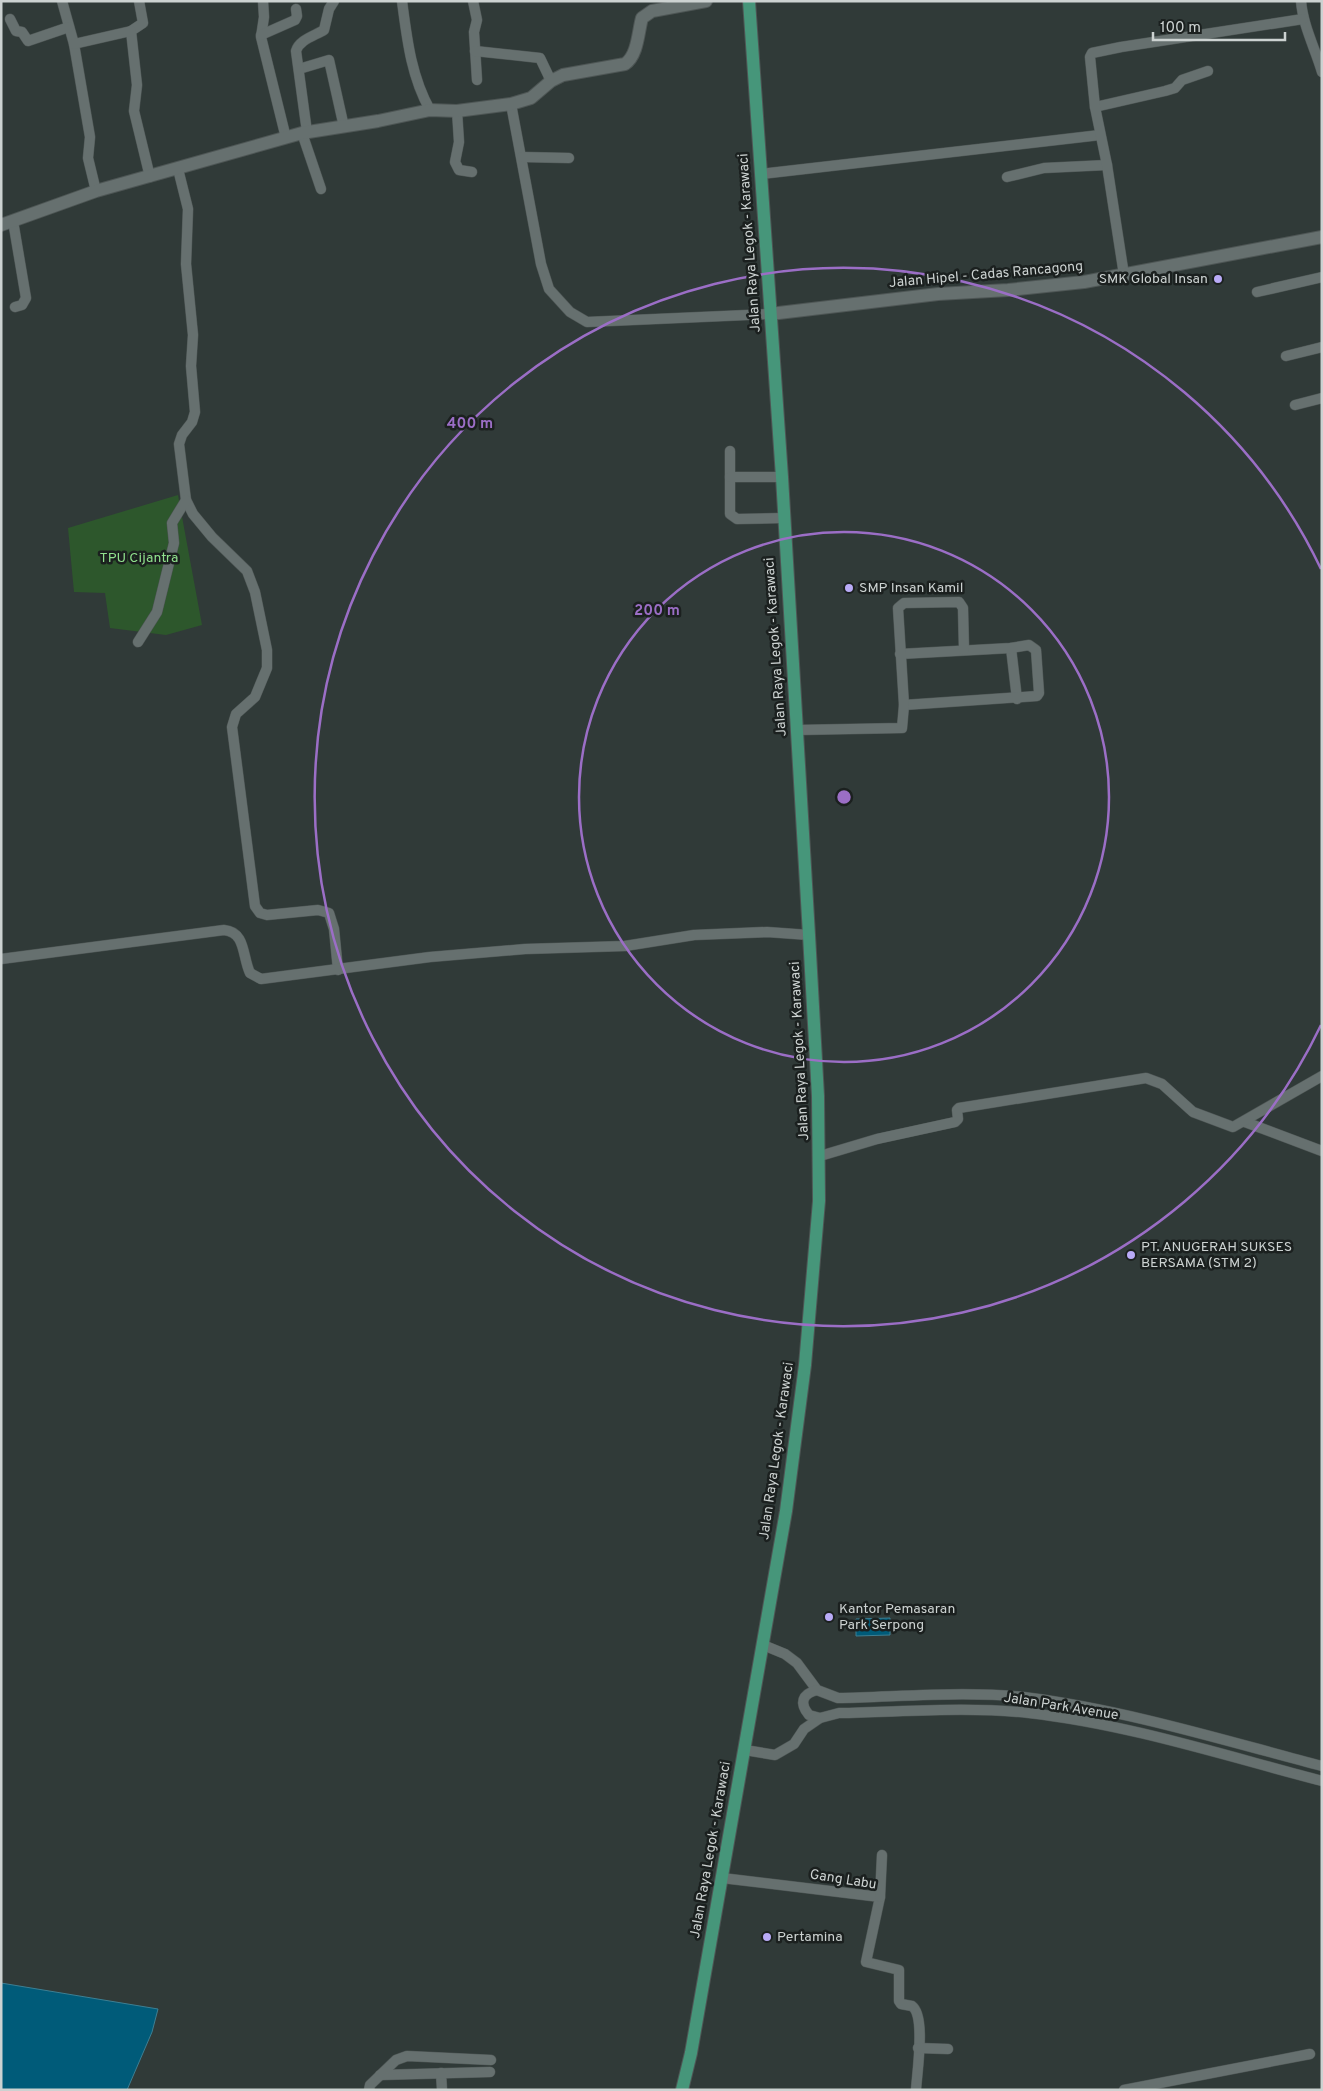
<svg xmlns="http://www.w3.org/2000/svg" width="1323" height="2091" font-family="Overpass,sans-serif">
	<rect width="100%" height="100%" fill="#303a38"/>
	<polygon fill="#2d572c" points="178,495 202,625 166,635 110,628 105,593 74,592 68,528"/>
	<g fill="#005b79" stroke="#3d7f93">
		<polygon points="890,1618 890,1635 856,1636 856,1619"/>
		<polygon points="1,1983 158,2009 152,2032 127,2090 1,2090"/>
	</g>
	<g fill="none" stroke-linecap="round" stroke-linejoin="round">
		<defs>
			<g id="minor">
				<polyline points="62,1 74,44 90,137 88,158 96,191"/>
				<polyline points="139,1 143,23 131,31 137,85 134,111 150,177"/>
				<polyline points="263,1 264,17 261,37 286,138"/>
				<path d="M402,1C407,39 411,76 430,110"/>
				<polyline points="473,1 477,20 474,32 477,80"/>
				<path d="M1301,1C1303,26 1315,48 1322,72"/>
				<polyline points="10,19 16,31 22,32 28,41 69,27"/>
				<polyline points="261,35 295,20 297,16 296,9"/>
				<polyline points="74,44 131,31"/>
				<polyline points="475,51 540,58 551,81"/>
				<polyline points="299,69 329,60 344,127"/>
				<polyline points="511,104 541,264 549,289 570,312 587,322 770,314"/>
				<polyline points="1095,107 1165,91 1175,88 1182,80 1208,71"/>
				<polyline points="457,111 459,142 455,162 459,170 472,172"/>
				<path d="M307,132L296,51C299,40 314,36 324,30L329,9L334,1"/>
				<polyline points="302,133 321,189"/>
				<polyline points="522,157 569,158"/>
				<polyline points="178,169 188,209 186,264 193,335 191,366 195,412 192,422 182,435 179,444 186,500 193,514 212,537 247,571 255,592 267,650 267,668 255,697 236,714 232,727 255,906 260,913 267,915 318,910 329,913 334,929 338,970"/>
				<polyline points="761,174 1100,135"/>
				<polyline points="1007,177 1044,168 1107,165"/>
				<polyline points="13,221 26,298 22,305 15,307"/>
				<polyline points="1124,275 1107,165 1095,107 1090,57 1092,53 1121,47 1303,19"/>
				<polyline points="1257,292 1322,277"/>
				<polyline points="1286,356 1322,347"/>
				<polyline points="1295,405 1322,398"/>
				<polyline points="730,451 730,514 737,519 783,518"/>
				<polyline points="730,477 782,477"/>
				<polyline points="138,642 157,612 174,543 172,523 186,500"/>
				<polyline points="1011,648 1017,699"/>
				<polyline points="900,654 1011,648 1029,645 1036,650 1039,693 1037,696 904,705"/>
				<polyline points="797,730 902,728 904,705 898,608 904,603 959,602 963,608 964,650"/>
				<path d="M1,959L224,930C246,932 242,956 250,973L261,979L430,957L525,949L625,946L694,935L767,932L809,935"/>
				<polyline points="1245,1122 1322,1151"/>
				<polyline points="820,1156 877,1139 955,1122 958,1119 957,1110 959,1108 1146,1078 1162,1084 1193,1112 1233,1127 1322,1076"/>
				<path d="M763,1645L785,1654L797,1663L817,1690L838,1698C899,1697 970,1690 1031,1698C1129,1711 1226,1741 1322,1766"/>
				<path d="M817,1690C802,1694 799,1703 809,1715L820,1718"/>
				<path d="M745,1750L775,1755L794,1744L804,1729L820,1718L839,1713C902,1712 967,1706 1029,1713C1127,1724 1226,1756 1322,1781"/>
				<path d="M722,1878L880,1897L866,1962L899,1970V2001L901,2004L912,2006C926,2016 917,2072 916,2090"/>
				<polyline points="880,1897 882,1855"/>
				<polyline points="918,2048 948,2049"/>
				<polyline points="441,2073 442,2090"/>
				<polyline points="380,2075 490,2072"/>
				<polyline points="369,2090 370,2085 396,2060 407,2056 491,2060"/>
				<polyline points="1124,2090 1310,2054"/>
			</g>
			<g id="tertiary">
				<path d="M1,225L96,191L302,133L378,121L430,110L457,111L511,104L531,98L551,81L563,75L625,64C638,55 638,32 642,18L652,11L706,1"/>
				<polyline points="770,314 938,294 1008,290 1084,282 1322,237"/>
			</g>
			<polyline id="primary" points="682,2090 691,2053 786,1511 805,1365 819,1201 818,1096 809,935 782,477 749,1"/>
		</defs>
		<use href="#minor" stroke="#4e5655" stroke-width="11"/>
		<use href="#tertiary" stroke="#4e5655" stroke-width="14"/>
		<use href="#primary" stroke="#4e5655" stroke-width="14"/>
		<use href="#minor" stroke="#66706f" stroke-width="10"/>
		<use href="#tertiary" stroke="#66706f" stroke-width="12"/>
		<use href="#primary" stroke="#46967a" stroke-width="12"/>
	</g>
	<g fill="none" stroke="#9b6ec6" stroke-width="2.5">
		<circle cx="844" cy="797" r="265"/>
		<path d="M1321 1025A529 529 0 1 1 1321 569"/>
	</g>
	<g fill="#b9abf7" stroke="#1b201f" stroke-width="2">
		<circle cx="1218" cy="279" r="5"/>
		<circle cx="849" cy="588" r="5"/>
		<circle cx="1131" cy="1255" r="5"/>
		<circle cx="829" cy="1617" r="5"/>
		<circle cx="767" cy="1937" r="5"/>
	</g>
	<g text-anchor="middle" dominant-baseline="central" stroke-width="5" stroke-linejoin="round" paint-order="stroke">
		<g font-size="14" fill="#ccd2d1" stroke="#1b201f">
			<text transform="translate(750 243) rotate(-94)">Jalan Raya Legok - Karawaci</text>
			<text transform="translate(986 275) rotate(-5)">Jalan Hipel - Cadas Rancagong</text>
			<text transform="translate(776 647) rotate(-94)">Jalan Raya Legok - Karawaci</text>
			<text transform="translate(800 1051) rotate(-93)">Jalan Raya Legok - Karawaci</text>
			<text transform="translate(777 1451) rotate(-82)">Jalan Raya Legok - Karawaci</text>
			<text transform="translate(1061 1707) rotate(9)">Jalan Park Avenue</text>
			<text transform="translate(711 1850) rotate(-80)">Jalan Raya Legok - Karawaci</text>
			<text transform="translate(843 1880) rotate(9)">Gang Labu</text>
		</g>
		<g font-size="14" fill="#ccd2d1" stroke="#1b201f" text-anchor="start">
			<text x="1208" y="279" text-anchor="end">SMK Global Insan</text>
			<text x="859" y="588">SMP Insan Kamil</text>
			<text x="1141" y="1247">PT. ANUGERAH SUKSES<tspan x="1141" dy="16">BERSAMA (STM 2)</tspan></text>
			<text x="839" y="1609">Kantor Pemasaran<tspan x="839" dy="16">Park Serpong</tspan></text>
			<text x="777" y="1937">Pertamina</text>
		</g>
		<g font-size="14" fill="#90e18d" stroke="#1b201f">
			<text x="139" y="558">TPU Cijantra</text>
		</g>
	</g>
	<circle cx="844" cy="797" r="8" fill="#9b6ec6" stroke="#1b201f" stroke-width="2.5"/>
	<g font-size="15" text-anchor="middle" font-weight="bold" fill="#9b6ec6" stroke="#1b201f" stroke-width="5" stroke-linejoin="round" paint-order="stroke">
		<text x="470" y="428">400 m</text>
		<text x="657" y="615">200 m</text>
	</g>
	<rect width="1323" height="2091" fill="none" stroke="#ccd2d1" stroke-width="5"/>
	<path d="M1153 32v8h132v-8" fill="none" stroke="#ccd2d1" stroke-width="2.5"/>
	<text x="1160" y="32" font-size="15" fill="#ccd2d1" stroke="#1b201f" stroke-width="4" paint-order="stroke">100 m</text>
</svg>
